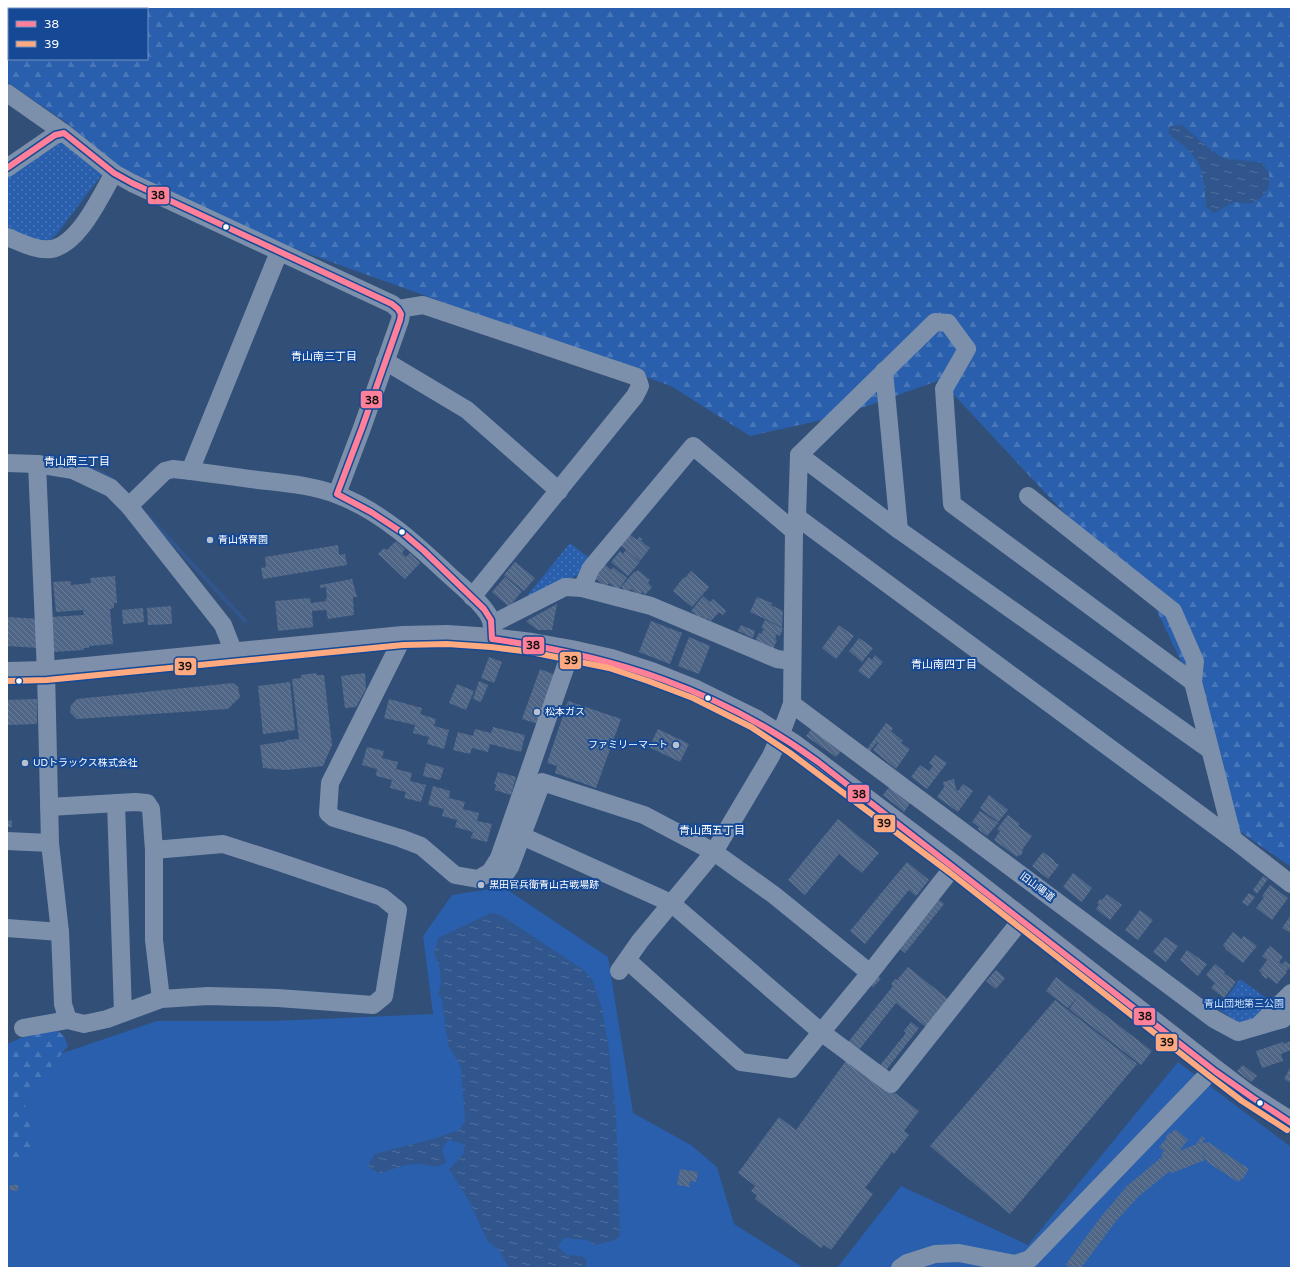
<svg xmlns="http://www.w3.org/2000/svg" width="1298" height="1275" font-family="'Varela Round','Noto Sans JP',sans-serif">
	<defs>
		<pattern id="forest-firs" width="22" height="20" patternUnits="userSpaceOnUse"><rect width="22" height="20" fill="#295fac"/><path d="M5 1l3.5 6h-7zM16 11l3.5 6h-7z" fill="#4977b8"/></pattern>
		<pattern id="park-dots" width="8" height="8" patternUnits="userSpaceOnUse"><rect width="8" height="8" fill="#295fac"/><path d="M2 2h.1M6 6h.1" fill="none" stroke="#4977b8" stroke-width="1.8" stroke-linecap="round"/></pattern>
		<pattern id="water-ripples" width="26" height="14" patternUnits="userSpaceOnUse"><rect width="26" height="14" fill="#31568d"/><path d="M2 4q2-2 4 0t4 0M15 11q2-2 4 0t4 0" fill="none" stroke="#506f9e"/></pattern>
		<pattern id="building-back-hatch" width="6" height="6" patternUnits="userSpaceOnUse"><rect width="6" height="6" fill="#4f6687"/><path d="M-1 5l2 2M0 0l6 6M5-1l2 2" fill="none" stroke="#697d99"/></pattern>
	</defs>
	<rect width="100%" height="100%" fill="#324f78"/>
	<g fill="#295fac">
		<polygon points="503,887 608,957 633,1113 691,1145 717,1167 734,1224 804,1268 7,1268 7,1072 157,1021 273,1021 433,1014 423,936 452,895"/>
		<polygon points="1178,1062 1291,1147 1291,1268 837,1268 901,1186 1028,1245"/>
	</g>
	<g fill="url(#forest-firs)" fill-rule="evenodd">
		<path d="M7,7H1291V867L1238,830L1194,688L1154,605L1053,501L940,380L836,417L750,436L671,386L429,297L281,244L132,179L67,123L7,82ZM9,9H147V59H9Z"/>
		<polygon points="54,1028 64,1036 68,1046 23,1101 33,1121 36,1141 7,1177 7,1044 35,1032"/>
	</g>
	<g fill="url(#park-dots)">
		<polygon points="63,142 104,172 56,235 46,243 7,232 7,177 54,143"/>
		<polygon points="570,543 592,560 579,574 532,599 527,596"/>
		<polygon points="1240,979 1269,1000 1261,1013 1248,1023 1237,1022 1218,1009"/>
	</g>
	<g fill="url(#water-ripples)">
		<path d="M1182,125L1212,151L1223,158L1263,163L1269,174V187L1261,198L1250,204L1234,202L1214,213L1206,207C1204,185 1205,164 1187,149C1181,143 1174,139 1168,133L1170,126Z"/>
		<path d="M491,913L501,915L585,971L593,981L602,1008L608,1042L616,1113L620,1236L615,1240L595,1245L587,1240L564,1238L558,1246L567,1255L581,1256L587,1260L586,1268H509L499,1250L488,1242L469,1201L449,1169L464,1153L463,1144L449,1140L442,1149L446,1163C434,1170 428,1163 416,1164C403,1164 391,1170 379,1174L368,1166L374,1154L433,1139L459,1130L465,1121L461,1067L448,1045L442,1000L438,993L441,984L440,970L434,953L438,938Z"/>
	</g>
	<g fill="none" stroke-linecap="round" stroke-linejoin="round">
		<g stroke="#31568d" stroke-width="4">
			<polyline points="90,469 102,473 112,479"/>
			<polyline points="148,516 245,621"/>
		</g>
	</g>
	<g fill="url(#building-back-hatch)">
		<polygon points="629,534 637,540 639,537 642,539 641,541 650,548 640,561 620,545"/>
		<polygon points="396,541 405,549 402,553 406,557 410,553 420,563 405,579 378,554 384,548 387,550"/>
		<polygon points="338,545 339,555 345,554 347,565 263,579 261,568 266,567 265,557"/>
		<polygon points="626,550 640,562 628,576 611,562 620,551 623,554"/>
		<polygon points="515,562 535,578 524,591 504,575"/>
		<polygon points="605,564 611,570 613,567 627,578 618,590 609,583 606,587 594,577"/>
		<polygon points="638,570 650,580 648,583 652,587 645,595 642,592 639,595 631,589 628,593 621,587 635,571 636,572"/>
		<polygon points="691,571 709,587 692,607 673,591 684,577 685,578"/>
		<polygon points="115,576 117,603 114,603 114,608 110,609 113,644 89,646 89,648 84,648 84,650 54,652 51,617 84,615 83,610 56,612 53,582 71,581 71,585 91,583 90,578"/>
		<polygon points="505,577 522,591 509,607 492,592"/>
		<polygon points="352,579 357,597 353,597 354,615 328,619 326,610 312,611 313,627 278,631 275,601 310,598 311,603 326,601 325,599 327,599 326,587 320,588 320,585"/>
		<polygon points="703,596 710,602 713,599 726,611 723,615 719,612 711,621 707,618 706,620 701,616 700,618 691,611"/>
		<polygon points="757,597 772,603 771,605 783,611 782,627 750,612"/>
		<polygon points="557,604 552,630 538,630 528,623 526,621"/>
		<polygon points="171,606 172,624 148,625 147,608"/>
		<polygon points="143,608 144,622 123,624 122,610"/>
		<polygon points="7,617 40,619 38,648 7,646"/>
		<polygon points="765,620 783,628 780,636 777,634 775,639 777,640 773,649 755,641 759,633 761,634 764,629 761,628"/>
		<polygon points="651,621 682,633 670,664 639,652"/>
		<polygon points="741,625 755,631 753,638 738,631"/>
		<polygon points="839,625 854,636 836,659 822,648"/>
		<polygon points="689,637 710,646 699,674 678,666"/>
		<polygon points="859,638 873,648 862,662 849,651"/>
		<polygon points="875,655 883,662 869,679 858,671 869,657 872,660"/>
		<polygon points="489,657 502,662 494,683 481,678"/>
		<polygon points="540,669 556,675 538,724 522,719"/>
		<polygon points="316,673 317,675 324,675 332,745 323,766 286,770 263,768 260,745 287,741 286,740 299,739 292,679 301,678 301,675"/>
		<polygon points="365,673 366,689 356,707 345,708 341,676"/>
		<polygon points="479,681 488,685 481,702 473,699"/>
		<polygon points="290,682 295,730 263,734 258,686"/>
		<polygon points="233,683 238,687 240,697 228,709 77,719 70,712 71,705 77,699"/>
		<polygon points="457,684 474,691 466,710 449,703"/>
		<polygon points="37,699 37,724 7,725 7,700"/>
		<polygon points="389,699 422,708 420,714 436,719 434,726 449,730 444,749 427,744 429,737 413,733 415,725 384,718"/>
		<polygon points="568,701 621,719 596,788 555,773 557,766 547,763"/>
		<polygon points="886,723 893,728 891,731 903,741 901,743 910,749 896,769 873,750 878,743 877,742 870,751 867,749"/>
		<polygon points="493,727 525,735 521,752 490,744 488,752 472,748 470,754 453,750 458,732 473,736 475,729 491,733"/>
		<polygon points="813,727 842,750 836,757 806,736"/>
		<polygon points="658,729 689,744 680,762 649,747"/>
		<polygon points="367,747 384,751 382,758 398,762 396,769 412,773 410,781 426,785 421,802 404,798 406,792 390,788 392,780 376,776 377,769 362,765"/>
		<polygon points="935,755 947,763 927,789 911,777 920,765 929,771 933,766 929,763"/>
		<polygon points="426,763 444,768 440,780 423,776"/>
		<polygon points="498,772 516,777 511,795 495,790 496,784 494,784"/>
		<polygon points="954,779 956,789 958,791 963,784 973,791 958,812 937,797 944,787 943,782"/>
		<polygon points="433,786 450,791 449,798 465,802 463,809 479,813 477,821 492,824 487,842 471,838 473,832 455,827 457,820 442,816 444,809 428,805"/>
		<polygon points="890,786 911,802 904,812 883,795"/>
		<polygon points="989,795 1008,810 998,822 980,808"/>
		<polygon points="980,811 998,823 987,836 978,829 979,827 972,822"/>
		<polygon points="1008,815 1020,824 1018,826 1032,836 1022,850 1023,852 1020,856 1018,855 1017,857 994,840 1000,831 997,829"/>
		<polygon points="838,819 879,853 862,873 839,854 805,895 788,880"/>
		<polygon points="7,820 12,821 12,827 7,827"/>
		<polygon points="1043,852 1055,861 1054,862 1059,865 1048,879 1032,866"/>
		<polygon points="907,862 929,880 916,896 909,890 865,944 850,931"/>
		<polygon points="1073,873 1092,888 1082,902 1063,887"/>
		<polygon points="1263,876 1268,879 1257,894 1253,890"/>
		<polygon points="1270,885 1288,898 1272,920 1256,908 1264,897 1262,896"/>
		<polygon points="1249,893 1255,897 1248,906 1242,902"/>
		<polygon points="1107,894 1122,905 1110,920 1096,909 1099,905 1097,903 1100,899 1102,900"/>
		<polygon points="937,898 944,904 905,953 898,947"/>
		<polygon points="1140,910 1153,920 1138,940 1125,930"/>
		<polygon points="1291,915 1291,933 1282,928"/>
		<polygon points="1233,932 1241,939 1244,936 1257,946 1243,963 1225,949 1225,948 1223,945"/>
		<polygon points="1165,937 1178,946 1166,962 1153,952"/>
		<polygon points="1270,946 1283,957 1279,962 1288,969 1286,971 1287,972 1277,984 1268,977 1266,979 1261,974 1262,973 1259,971 1267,960 1262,956"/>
		<polygon points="1187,950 1207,964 1198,976 1180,960"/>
		<polygon points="1285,961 1291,966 1289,969 1282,964"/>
		<polygon points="1215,964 1225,972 1224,973 1236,982 1224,998 1211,988 1215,983 1206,975"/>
		<polygon points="908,967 953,1003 931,1031 896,1003 855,1055 845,1046 893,986 891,984 895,979 897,980"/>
		<polygon points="996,970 1005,978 996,989 986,981"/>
		<polygon points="877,975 881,979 873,987 869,984"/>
		<polygon points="1056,977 1152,1051 1141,1065 1069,1009 1078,996 1068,1008 1046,991"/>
		<polygon points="1055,1000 1137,1064 1010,1214 930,1146"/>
		<polygon points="911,1022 919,1028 883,1074 877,1069 906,1033 904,1031"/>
		<polygon points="1291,1041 1291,1050 1281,1054 1283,1061 1262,1068 1256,1051 1283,1042 1283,1044"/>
		<polygon points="848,1058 919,1111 904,1131 909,1135 894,1154 892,1152 865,1188 873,1194 831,1250 824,1245 821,1248 755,1199 757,1195 751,1191 755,1186 738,1173 779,1117 796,1130"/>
		<polygon points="1243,1065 1257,1076 1251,1082 1237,1071"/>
		<polygon points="1291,1066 1291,1083 1284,1079"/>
		<polygon points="1175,1129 1188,1140 1179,1151 1202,1142 1196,1144 1202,1136 1205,1139 1202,1143 1208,1142 1249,1169 1242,1180 1241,1179 1238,1182 1207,1162 1201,1149 1205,1160 1172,1173 1170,1171 1139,1196 1116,1221 1081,1268 1070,1268 1066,1264 1100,1218 1127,1186 1163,1156 1161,1155 1164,1151 1159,1147 1167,1138 1166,1136 1169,1133 1170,1134"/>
		<polygon points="680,1169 698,1172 696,1182 690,1181 689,1187 677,1185"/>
		<polygon points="10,1185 18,1185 18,1191 9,1190"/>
	</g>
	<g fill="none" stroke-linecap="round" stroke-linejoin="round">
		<g stroke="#7c90ab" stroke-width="18">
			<polyline points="7,93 64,133"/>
			<polyline points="7,168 55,135 64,133 114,173 132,183 392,304 398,309 401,314 400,320 362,428 337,494"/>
			<path d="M7,237C20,242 37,251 51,249C79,245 101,195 114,173"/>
			<polyline points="398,309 423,305 637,377 640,386 635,396 472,597"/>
			<polyline points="385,361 467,410 559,491"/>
			<polyline points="884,371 899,530"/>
			<polyline points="799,455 899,530 1210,750"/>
			<polyline points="7,463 37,464 73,470 111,488 129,506 223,625 234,653"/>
			<polyline points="37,464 46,672 50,843 60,932 63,1004 68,1020 84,1024 107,1019 161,999 208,996 278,998 373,1005 384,996 398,910 382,897 276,861 223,844 154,850"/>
			<polyline points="190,471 279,252"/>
			<polyline points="1028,496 1173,611 1195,661 1193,682 1233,839"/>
			<path d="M129,506L165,471L173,469C201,472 229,476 258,480C284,483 312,485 338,495C382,512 416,544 450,576C462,587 483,603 490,618C493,625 492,632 492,639"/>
			<polyline points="797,517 1233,839 1291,884"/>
			<polyline points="582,588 591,568 693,446 794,531"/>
			<polyline points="492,624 565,587 582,588 651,606 777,659 792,661"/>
			<polyline points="403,637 330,783 328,813 334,818 400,838 421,846 455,875 478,879 490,872 499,858 571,651"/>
			<polyline points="792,704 1214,1019 1238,1032 1283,1019 1291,1012"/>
			<polyline points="116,803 123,1013"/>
			<polyline points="49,807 135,802 147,803 151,809 154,850 154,940 161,999"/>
			<polyline points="522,836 671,903 821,1032 891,1084 1022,919"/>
			<polyline points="7,841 50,843"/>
			<polyline points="501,881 510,867 542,782 644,815 714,852 774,895 870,973"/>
			<polyline points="7,928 60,932"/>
			<polyline points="627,960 741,1062 791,1069 870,973 954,866"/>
			<polyline points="619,971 640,941 714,852 771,756 780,736 792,704 794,531 797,517 799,455 935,322 948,323 967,349 944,389 952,504 1193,682"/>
			<polyline points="1258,1026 1291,993"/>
			<polyline points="23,1028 68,1020"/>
			<polyline points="900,1268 907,1263 935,1254 959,1253 1015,1264 1030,1259 1213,1069"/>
		</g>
		<polyline stroke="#7d8faa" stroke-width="22" points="7,673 46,672 403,637 447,636 492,639 532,644 571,651 611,660 651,673 696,691 755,720 795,746 954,866 1213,1069 1246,1094 1291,1123"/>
		<defs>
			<path id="bus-1" d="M7,168L55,135L64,133L114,173L132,183L392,304L398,309L401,314L400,320L362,428L337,494L371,512L403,533L424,551L484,609L491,620L492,639C613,656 718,689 818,762L1216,1072L1253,1098L1291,1123"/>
			<polyline id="bus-2" points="7,681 47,680 403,645 447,644 491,647 531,652 609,668 648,681 693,698 751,727 790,753 949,872 1208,1075 1242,1101 1287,1130"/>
		</defs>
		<use href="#bus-1" stroke="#154995" stroke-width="9"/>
		<use href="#bus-2" stroke="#154995" stroke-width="9"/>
		<use href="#bus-1" stroke="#ff8098" stroke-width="6"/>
		<use href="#bus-2" stroke="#ffa980" stroke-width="6"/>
	</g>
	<g fill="#fff" stroke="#154995" stroke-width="1.5">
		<circle cx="226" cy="227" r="3.5"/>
		<circle cx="402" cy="532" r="3.5"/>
		<circle cx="19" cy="681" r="3.5"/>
		<circle cx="708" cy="698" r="3.5"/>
		<circle cx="1260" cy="1103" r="3.5"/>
	</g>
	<g fill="#b7c1d0" stroke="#154995" stroke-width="1.5">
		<circle cx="210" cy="540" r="4"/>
		<circle cx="537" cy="712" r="4"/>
		<circle cx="676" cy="745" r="4"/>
		<circle cx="25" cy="763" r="4"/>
		<circle cx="481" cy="885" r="4"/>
	</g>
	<g text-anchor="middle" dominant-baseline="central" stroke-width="4" stroke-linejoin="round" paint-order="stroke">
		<g font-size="10" fill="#fff" stroke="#154995" text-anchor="start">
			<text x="218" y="540">青山保育園</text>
			<text x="545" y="712">松本ガス</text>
			<text x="668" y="745" text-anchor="end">ファミリーマート</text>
			<text x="33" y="763">UDトラックス株式会社</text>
			<text x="489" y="885">黒田官兵衛青山古戦場跡</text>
		</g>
		<g font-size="10" fill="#fff" stroke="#154995">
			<text transform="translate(1037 887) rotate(37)">旧山陽道</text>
		</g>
		<g font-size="10" fill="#cde1fc" stroke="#154995">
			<text x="1244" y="1004">青山団地第三公園</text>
		</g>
		<g font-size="11" fill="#fff" stroke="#154995">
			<text x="324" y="356">青山南三丁目</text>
			<text x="77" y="461">青山西三丁目</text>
			<text x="944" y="664">青山南四丁目</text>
			<text x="712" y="830">青山西五丁目</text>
		</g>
	</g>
	<g stroke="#154995" stroke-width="1.5">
		<rect x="147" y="186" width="23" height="19" rx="4" fill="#ff8098"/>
		<rect x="360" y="390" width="23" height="19" rx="4" fill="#ff8098"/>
		<rect x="522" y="636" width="23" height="19" rx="4" fill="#ff8098"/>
		<rect x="559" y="651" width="23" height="19" rx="4" fill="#ffa980"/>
		<rect x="174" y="657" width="23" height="19" rx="4" fill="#ffa980"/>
		<rect x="847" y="784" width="23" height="19" rx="4" fill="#ff8098"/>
		<rect x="873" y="814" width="23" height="19" rx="4" fill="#ffa980"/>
		<rect x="1133" y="1007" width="23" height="19" rx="4" fill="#ff8098"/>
		<rect x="1155" y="1033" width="23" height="19" rx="4" fill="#ffa980"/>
	</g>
	<g font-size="11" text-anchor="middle" font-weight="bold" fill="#111">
		<text x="158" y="199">38</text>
		<text x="372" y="404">38</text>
		<text x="533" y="649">38</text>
		<text x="571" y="664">39</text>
		<text x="185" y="670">39</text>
		<text x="859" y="798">38</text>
		<text x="884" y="827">39</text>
		<text x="1145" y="1020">38</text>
		<text x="1167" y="1046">39</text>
	</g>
	<rect width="1298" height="1275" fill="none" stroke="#ffffff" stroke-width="16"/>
	<rect x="8" y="8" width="140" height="52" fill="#154995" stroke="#7392bf"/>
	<rect x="16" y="21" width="20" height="6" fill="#ff8098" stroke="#7392bf"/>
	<text x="44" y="28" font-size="12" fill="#ffffff">38</text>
	<rect x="16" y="41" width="20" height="6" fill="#ffa980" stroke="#7392bf"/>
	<text x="44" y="48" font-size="12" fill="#ffffff">39</text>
</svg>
